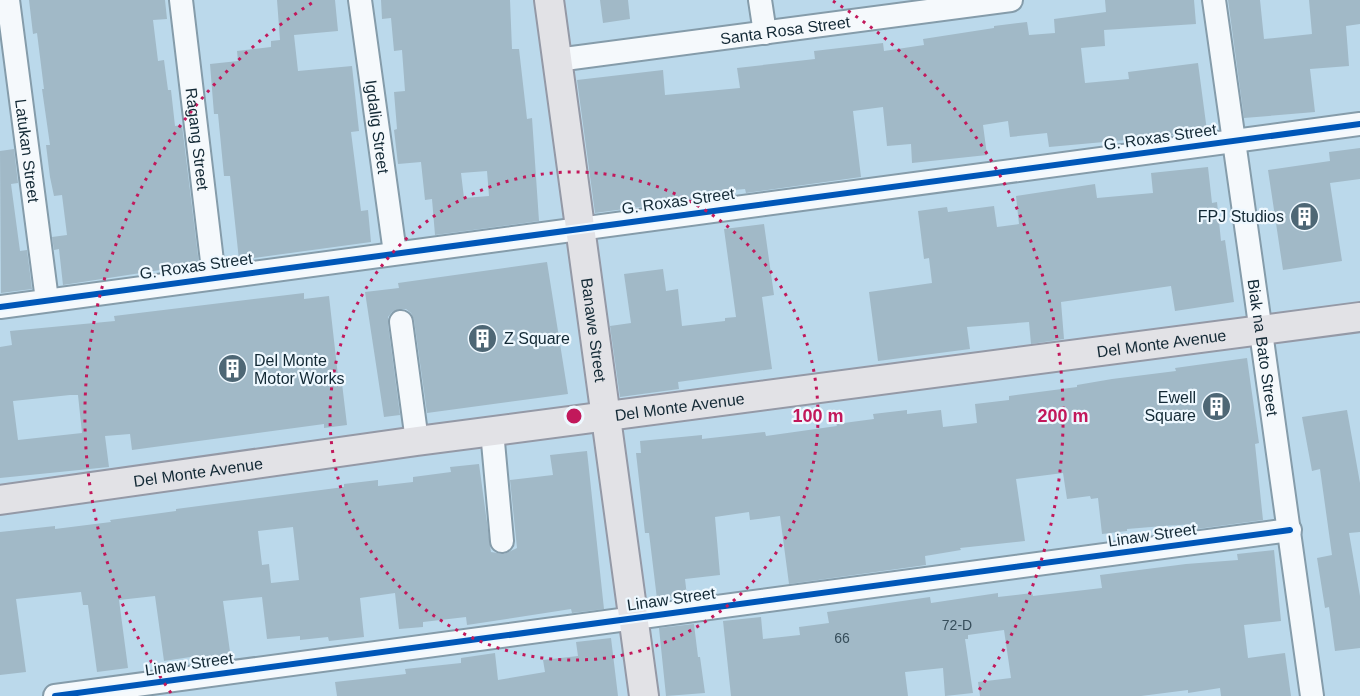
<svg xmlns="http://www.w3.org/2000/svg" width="1360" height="696" font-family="Arial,sans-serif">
	<rect width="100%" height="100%" fill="#bbd9eb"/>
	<g fill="#a1b9c7" fill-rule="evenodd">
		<polygon points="29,0 165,0 167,19 153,20 158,61 164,60 168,90 171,90 175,126 182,125 199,264 63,285 59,249 54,250 52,237 67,235 62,195 54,196 50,177 46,145 50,145 42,89 44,89 37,33 33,34"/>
		<polygon points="277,0 335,0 338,31 294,35 298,71 352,66 359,131 351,132 361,211 368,210 371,242 239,260 230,176 224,176 218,114 214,114 210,64 238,61 237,51 271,47 271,41 280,40"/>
		<path d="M381,0H510L512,49H519L527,119L532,118L539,221L435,235L432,199L425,200L421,162L398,164L394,130L397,129L394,92L405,91L402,50L394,51L391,18L382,19ZM487,171L489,196L464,198L461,173Z"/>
		<polygon points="600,0 628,0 630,19 603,23"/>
		<polygon points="1105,0 1194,0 1196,24 1104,30 1105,46 1081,48 1085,83 1129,79 1128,72 1198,63 1207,131 1137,140 1137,139 1049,147 1047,133 1010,137 1008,121 983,125 987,155 912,163 911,144 887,146 883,107 853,111 861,177 746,193 745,189 713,192 713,197 595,213 577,80 663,70 665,95 740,88 737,68 815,59 814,51 883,43 884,51 924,45 923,39 994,28 994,26 1027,22 1029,35 1055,33 1054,19 1106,12"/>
		<polygon points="1228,0 1260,0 1264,39 1312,34 1309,0 1360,0 1360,24 1346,26 1349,66 1310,69 1315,112 1244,118"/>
		<polygon points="1360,148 1360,179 1330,183 1342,261 1283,270 1268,170 1330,161 1329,152"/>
		<polygon points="14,149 18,183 11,184 20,251 27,250 32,289 1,293 0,151"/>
		<polygon points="1208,167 1212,203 1217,202 1221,241 1225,240 1234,302 1175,311 1171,286 1061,302 1064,339 1031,344 1029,322 967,327 970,349 878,361 869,292 932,283 929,258 924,259 918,211 947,207 948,212 994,206 997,227 1019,224 1016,196 1095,184 1097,198 1153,193 1151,173"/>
		<polygon points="764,224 774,295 762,297 772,369 678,382 679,389 620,397 610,326 631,323 624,274 663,269 666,291 678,289 682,326 725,321 725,318 736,317 724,229"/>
		<polygon points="547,262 568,394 427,413 414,320 411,313 406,309 400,309 392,312 388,317 388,324 400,415 384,417 365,292 399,288 398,283"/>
		<path d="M304,293V299L329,296L338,376L341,375L347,425L324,428V424L132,450L130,434L105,436L109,467L0,478V347L12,345L10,331L115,321L114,316ZM70,395H78L82,433L18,440L13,401Z"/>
		<polygon points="1247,358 1259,443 1255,444 1263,520 1197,529 1196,524 1163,526 1127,529 1127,531 1102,534 1098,498 1091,499 1090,496 1067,499 1063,473 1016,479 1025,541 960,548 961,550 925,556 926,565 789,584 780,516 750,520 749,512 715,517 720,575 685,579 687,596 657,599 649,533 645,533 636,453 641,453 640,441 702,435 702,439 765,432 766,436 837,426 836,424 874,419 873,414 907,410 907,414 941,410 943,427 977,423 975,404 1009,400 1009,396 1077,387 1077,385 1112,379 1176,371 1175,368"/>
		<polygon points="1347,410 1360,483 1360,532 1349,533 1360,596 1360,648 1335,651 1329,607 1325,608 1317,558 1332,555 1320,469 1312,471 1302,417"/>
		<path d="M587,451L604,609L572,613L571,609L467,625L466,617L423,622V627L399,629L395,593L360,598L364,637L329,641L328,637L300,640V636L267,639L262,597L223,601L231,659L198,663L197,656L164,661L155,596L119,600L128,668L97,672L88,605H83L81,592L16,599L26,672L0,675V532L55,526V529L111,522L110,520L176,511V509L344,487V484L378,480V486L413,482V477L451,472L450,467L479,464L491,552L504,554L517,548L510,480L553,475L550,455ZM293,527L299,580L271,583L269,564L262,565L258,531Z"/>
		<polygon points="1274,550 1281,621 1244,625 1248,658 1285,653 1291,696 1221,696 1220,688 1188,693 1188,690 1141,696 980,696 978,682 1011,678 1004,630 968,635 968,639 965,639 973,693 945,696 943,668 905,672 908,696 731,696 723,621 761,617 763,639 800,635 799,627 829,623 827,612 930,597 931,603 998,593 998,597 1032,593 1033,596 1102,588 1100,575 1186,564 1238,560 1237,554"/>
		<polygon points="694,624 698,657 700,657 705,693 666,696 659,628"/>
		<polygon points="611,638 618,696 337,696 335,682 406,674 405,669 461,663 461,658 495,653 498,680 545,672 543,660 578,656 576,642"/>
	</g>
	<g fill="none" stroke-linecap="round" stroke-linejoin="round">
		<defs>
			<g id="minor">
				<path id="s1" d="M8,0L47,300"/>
				<path id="s2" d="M181,0L214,278"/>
				<path id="s3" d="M360,0L395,253"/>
				<polyline points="760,0 765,33"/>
				<path id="s4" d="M1214,0C1246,232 1281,464 1312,696"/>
				<path id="s5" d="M557,60L1011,0"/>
				<polyline points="0,307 1360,124"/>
				<polyline points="401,322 417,441"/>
				<polyline points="492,431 502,541"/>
				<polyline points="55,696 1290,530"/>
			</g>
			<g id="major">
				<path id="s6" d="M549,0L644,696"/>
				<path id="s7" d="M0,500L417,441L1360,317"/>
			</g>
		</defs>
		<use href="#minor" stroke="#859caa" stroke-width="26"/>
		<use href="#major" stroke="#9499a6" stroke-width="32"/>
		<use href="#minor" stroke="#f5f9fc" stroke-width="22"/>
		<use href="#major" stroke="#e2e2e6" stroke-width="28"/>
		<defs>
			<g id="cycleway">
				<polyline points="0,307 1360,124"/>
				<polyline points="55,696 1290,530"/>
			</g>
		</defs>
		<use href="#cycleway" stroke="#eef8ff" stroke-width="10"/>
		<use href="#cycleway" stroke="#0057b8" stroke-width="6"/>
	</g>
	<g fill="none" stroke="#c2185b" stroke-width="3" stroke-dasharray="3 6">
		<circle cx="574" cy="416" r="244"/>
		<path d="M171 693A489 489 0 0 1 315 1M833 1A489 489 0 0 1 977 693"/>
	</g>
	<defs>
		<symbol id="building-disc" viewBox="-11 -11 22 22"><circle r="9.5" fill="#4e6775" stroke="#eef8ff"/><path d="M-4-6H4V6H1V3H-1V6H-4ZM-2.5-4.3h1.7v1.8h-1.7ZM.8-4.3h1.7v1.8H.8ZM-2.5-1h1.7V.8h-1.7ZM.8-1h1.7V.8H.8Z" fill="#fff"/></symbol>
	</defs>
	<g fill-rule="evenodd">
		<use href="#building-disc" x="1288" y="200" width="33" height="33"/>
		<use href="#building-disc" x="466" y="322" width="33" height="33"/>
		<use href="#building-disc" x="216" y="352" width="33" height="33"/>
		<use href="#building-disc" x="1200" y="390" width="33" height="33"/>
	</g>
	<g text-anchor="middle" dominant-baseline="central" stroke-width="4.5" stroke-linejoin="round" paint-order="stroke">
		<g font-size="14" fill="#364d5a">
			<text x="957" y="625">72-D</text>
			<text x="842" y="638">66</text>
		</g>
		<g font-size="16" fill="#132935" stroke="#eef8ff">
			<text stroke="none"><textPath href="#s5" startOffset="230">Santa Rosa Street</textPath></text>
			<text stroke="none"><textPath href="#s3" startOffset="128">Igdalig Street</textPath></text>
			<text transform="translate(1160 137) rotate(-8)">G. Roxas Street</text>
			<text stroke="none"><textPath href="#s2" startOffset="140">Ragang Street</textPath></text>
			<text stroke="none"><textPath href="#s1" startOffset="152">Latukan Street</textPath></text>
			<text transform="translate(678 201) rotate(-8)">G. Roxas Street</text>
			<text transform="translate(196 266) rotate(-8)">G. Roxas Street</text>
			<text stroke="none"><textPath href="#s6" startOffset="333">Banawe Street</textPath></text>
			<text stroke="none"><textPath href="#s7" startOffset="1172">Del Monte Avenue</textPath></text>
			<text stroke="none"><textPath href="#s4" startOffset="351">Biak na Bato Street</textPath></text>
			<text stroke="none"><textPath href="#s7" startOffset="686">Del Monte Avenue</textPath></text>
			<text stroke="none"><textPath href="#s7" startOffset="200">Del Monte Avenue</textPath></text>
			<text transform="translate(1152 535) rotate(-8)">Linaw Street</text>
			<text transform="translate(671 599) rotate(-8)">Linaw Street</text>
			<text transform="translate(189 664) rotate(-8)">Linaw Street</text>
		</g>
		<g font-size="16" fill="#132935" stroke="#eef8ff" text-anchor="end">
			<text x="1284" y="216">FPJ Studios</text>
			<text x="504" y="338" text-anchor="start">Z Square</text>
			<text x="254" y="360" text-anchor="start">Del Monte<tspan x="254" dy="18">Motor Works</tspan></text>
			<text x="1196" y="397">Ewell<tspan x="1196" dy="18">Square</tspan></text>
		</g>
	</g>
	<circle cx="574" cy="416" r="9" fill="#c2185b" stroke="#eef8ff" stroke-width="3"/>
	<g font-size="18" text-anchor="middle" font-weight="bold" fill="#c2185b" stroke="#eef8ff" stroke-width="4.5" stroke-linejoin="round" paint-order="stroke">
		<text x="818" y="422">100 m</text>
		<text x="1063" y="422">200 m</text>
	</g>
</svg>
